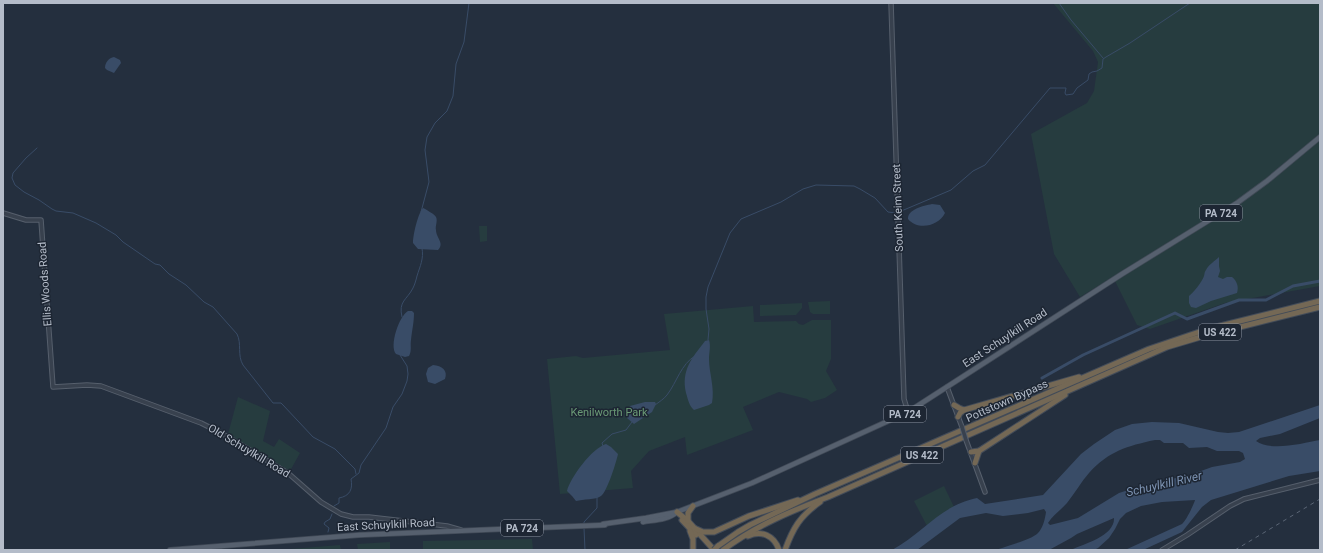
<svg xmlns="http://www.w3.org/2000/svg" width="1323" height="553" font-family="Roboto,sans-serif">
	<rect width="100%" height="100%" fill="#242f3e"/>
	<g fill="#263c3f">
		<polygon points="1053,3 1320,3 1320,286 1225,303 1150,329 1137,325 1113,277 1080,297 1054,254 1031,134 1087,103 1094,91 1098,62 1093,51"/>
		<polygon points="479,226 487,226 487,241 480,242"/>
		<polygon points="830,301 830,314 813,314 810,312 808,302"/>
		<polygon points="802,303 802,308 796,315 760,316 760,305"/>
		<polygon points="753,306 754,322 796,321 799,324 803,325 812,320 831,320 831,359 826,371 837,390 825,398 811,402 807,399 779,392 743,407 753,430 687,455 685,437 649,451 631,471 633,488 560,494 547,359 576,356 583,358 670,350 664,314"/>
		<polygon points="238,397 270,411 263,441 274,447 279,439 300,453 290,471 228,434"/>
		<polygon points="944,486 954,507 928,528 914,501"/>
		<polygon points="532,539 533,550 423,550 423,541"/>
		<polygon points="390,542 390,550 358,550 357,544"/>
		<polygon points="340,545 341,550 278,550"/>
	</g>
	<g fill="#394c67" fill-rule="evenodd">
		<path d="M114,57L120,60L121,63L114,73L107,70L105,68C105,62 109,58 114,57Z"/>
		<path d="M932,204L940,205L945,213C939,226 918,231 908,219C908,209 923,206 932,204Z"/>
		<path d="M423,208C427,210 434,214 436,217C438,221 435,226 436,230C436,238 445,243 438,250L418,249L413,243C413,235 418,213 423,208Z"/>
		<path d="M1219,257V266L1220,271L1218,277L1223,279L1227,277H1232C1237,281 1239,287 1237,293L1211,301L1196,308L1191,307L1189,303V296C1193,293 1202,282 1204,276C1205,273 1204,273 1206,270C1208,265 1215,261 1219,257Z"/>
		<path d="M408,311H412L414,313C414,323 412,330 411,340C410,345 412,351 409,356L405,357L396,354C389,346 399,316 408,311Z"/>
		<path d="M709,340C711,346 709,353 709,359C709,373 715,388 712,403L709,405L694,410C689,406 688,399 686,393C681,370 692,358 705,341Z"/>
		<path d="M433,365C442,366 448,370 445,379L435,384L428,382L426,374L428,368Z"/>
		<polygon points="645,402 655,402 656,404 652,412 634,424 627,418 626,412 630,406"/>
		<path d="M1320,405V418L1280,434L1260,438L1256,441C1271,452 1303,443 1320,440V471L1289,476L1211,500L1202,507L1182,532L1143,550H1125L1182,524C1186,521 1194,504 1195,500L1162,502L1141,506L1126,513L1120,519L1115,529L1109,538L1098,548L1094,550H1071C1084,544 1115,536 1114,518L1077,534L1071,538L1049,550H996C1006,546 1031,540 1038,533C1043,528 1045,519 1046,512L1044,509L1028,513L1003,516L986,513L960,518L917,550H892C924,533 939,506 977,498L985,504L1043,495L1081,454L1094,444L1115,430L1132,424L1152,422L1179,423L1218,432L1228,433L1239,432ZM1155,440H1160L1164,443H1183L1189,448L1207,447L1217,451H1239L1243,453L1245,459L1240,462L1212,467L1190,475L1144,485L1119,493L1078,518L1050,525L1048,523C1053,515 1061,510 1067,503C1075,493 1081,482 1089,473C1109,451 1127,446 1155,440Z"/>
		<path d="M606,444L611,447L618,454C616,463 607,492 601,496C596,500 583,499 576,501L572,496L567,491C570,478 592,448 606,444Z"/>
	</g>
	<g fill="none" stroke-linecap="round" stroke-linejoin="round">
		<g stroke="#394c67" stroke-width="1">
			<polyline points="1059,3 1071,20 1103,58"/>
			<path d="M37,148L26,158L13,173L12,178L15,185L24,192L39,200L52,209L56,211L73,213L96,223L116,235L123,242L155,264L160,265L169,274L186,285L204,302L213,307L237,334C242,344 237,355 243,365L273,403H281L283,405L313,437L335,449L355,469L356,474"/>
			<polyline points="421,212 429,182 425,150 427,137 435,123 447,111 453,96 456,64 464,42 469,3"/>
			<polyline points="899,212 951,190 973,171 985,165 1050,88 1066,88 1065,93 1066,95 1073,94 1077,88 1088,80 1089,74 1092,72 1097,71 1102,68 1103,59 1106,57 1130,43 1190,3"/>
			<path d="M402,317C398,301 407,300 413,288C415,284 416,280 417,276C420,266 424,259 422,248"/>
			<polyline points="708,340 709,329 706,309 706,297 708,287 730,233 741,219 781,202 803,189 816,185 854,186 860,189 875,198 888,212 896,213"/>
			<path d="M655,405C659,402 664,399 667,395C677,382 681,364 695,356"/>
			<polyline points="603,446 602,443 612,434 626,430 632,422"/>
			<path d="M334,506L339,503V498C350,496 353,489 351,479L359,473L361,465L386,428L393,407L402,394L407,381L408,374L407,366L400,355"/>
			<polyline points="584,525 584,522 597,508 597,497"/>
			<polyline points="584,528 585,550"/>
			<polyline points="328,532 329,528 324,524 325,522 330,519 332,514"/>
		</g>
		<polyline stroke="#394c67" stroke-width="3" points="1042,378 1083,355 1175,313 1187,319 1239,300 1266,300 1293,286 1320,281"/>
		<defs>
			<g id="tertiary">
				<polyline points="891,3 904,399 908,412"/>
				<polyline points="3,213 26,220 41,220 53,387 87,385 101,386 201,423 223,434 288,473 321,502 341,514 353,517 369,517 447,526 461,530"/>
				<polyline points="947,387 962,427"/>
				<polyline points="966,440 985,492"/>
				<polyline points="1162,550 1187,535 1230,506 1244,499 1320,480"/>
			</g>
			<g id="primary">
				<path d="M643,522C654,520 668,520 677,512"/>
				<polyline points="603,524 646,518 677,512 752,483 908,412 1122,274 1237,203 1267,181 1320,137"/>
				<polyline points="170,550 359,535 605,525"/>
			</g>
			<g id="motorway">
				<polyline points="954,405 959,408 964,410"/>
				<polyline points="958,417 960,413 964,410 1079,377"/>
				<polyline points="971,452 979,451 1065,395"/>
				<polyline points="975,463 979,451"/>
				<polyline points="677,512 688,521 714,550"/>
				<polyline points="682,520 696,535"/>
				<polyline points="688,521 688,513 693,506"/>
				<polyline points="694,528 703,532 714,532 749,516 798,500"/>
				<polyline points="690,531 693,539 693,550"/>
				<path d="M748,536C761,530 774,535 779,550"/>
				<polyline points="718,546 738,532 750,525 815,494 1149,349 1208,329 1320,301"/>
				<path d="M723,550C755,526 791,511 828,497L1167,347L1204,336L1320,307"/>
				<path d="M785,550C793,528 800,516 820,502"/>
			</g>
		</defs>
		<use href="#tertiary" stroke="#565f6c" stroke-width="5.5"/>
		<use href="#primary" stroke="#414a57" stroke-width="6"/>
		<use href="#motorway" stroke="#434c59" stroke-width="7"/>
		<use href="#tertiary" stroke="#38414e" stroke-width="3.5"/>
		<use href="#primary" stroke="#56606e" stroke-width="4.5"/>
		<use href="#motorway" stroke="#746855" stroke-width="5"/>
		<polyline stroke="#5a6575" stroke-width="1" stroke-dasharray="4 4" stroke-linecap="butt" points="1235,550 1320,499"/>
		<defs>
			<polyline id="tertiary-bridge" points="962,427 966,440"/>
			<polyline id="motorway-bridge" points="714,550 718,546"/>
		</defs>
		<use href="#tertiary-bridge" stroke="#565f6c" stroke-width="5.5" stroke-linecap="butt"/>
		<use href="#motorway-bridge" stroke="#434c59" stroke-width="7" stroke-linecap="butt"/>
		<use href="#tertiary-bridge" stroke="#38414e" stroke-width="3.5"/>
		<use href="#motorway-bridge" stroke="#746855" stroke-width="5"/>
	</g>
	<g text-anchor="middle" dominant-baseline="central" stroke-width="3" stroke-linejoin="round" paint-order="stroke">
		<g fill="#1d2633" stroke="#878f9c" stroke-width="1">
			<rect x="1200" y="205" width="42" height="16" rx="3"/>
			<rect x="1199" y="324" width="42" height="16" rx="3"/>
			<rect x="884" y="406" width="42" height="16" rx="3"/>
			<rect x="901" y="447" width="42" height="16" rx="3"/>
			<rect x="501" y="520" width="42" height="16" rx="3"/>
		</g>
		<g font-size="10" font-weight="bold" fill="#b4bcc9">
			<text x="1221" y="213">PA 724</text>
			<text x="1220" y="332">US 422</text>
			<text x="905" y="414">PA 724</text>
			<text x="922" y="455">US 422</text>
			<text x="522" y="528">PA 724</text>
		</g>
		<g font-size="11" fill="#b4bcc9" stroke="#1d2633">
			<text transform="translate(898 208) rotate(-92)">South Keim Street</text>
			<text transform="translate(45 284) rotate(-94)">Ellis Woods Road</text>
			<text transform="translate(1005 338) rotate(-33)">East Schuylkill Road</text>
			<text transform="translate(1007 401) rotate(-24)">Pottstown Bypass</text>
			<text transform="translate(249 451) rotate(31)">Old Schuylkill Road</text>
			<text transform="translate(386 525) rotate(-3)">East Schuylkill Road</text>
		</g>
		<g font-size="11" fill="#6b9a76" stroke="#1d2633">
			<text x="609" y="412">Kenilworth Park</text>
		</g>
		<g font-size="12" font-style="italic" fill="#7c92b1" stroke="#1d2633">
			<text transform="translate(1164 484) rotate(-13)">Schuylkill River</text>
		</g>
	</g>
	<rect width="1323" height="553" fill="none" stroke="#b4bcc9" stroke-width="8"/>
</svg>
